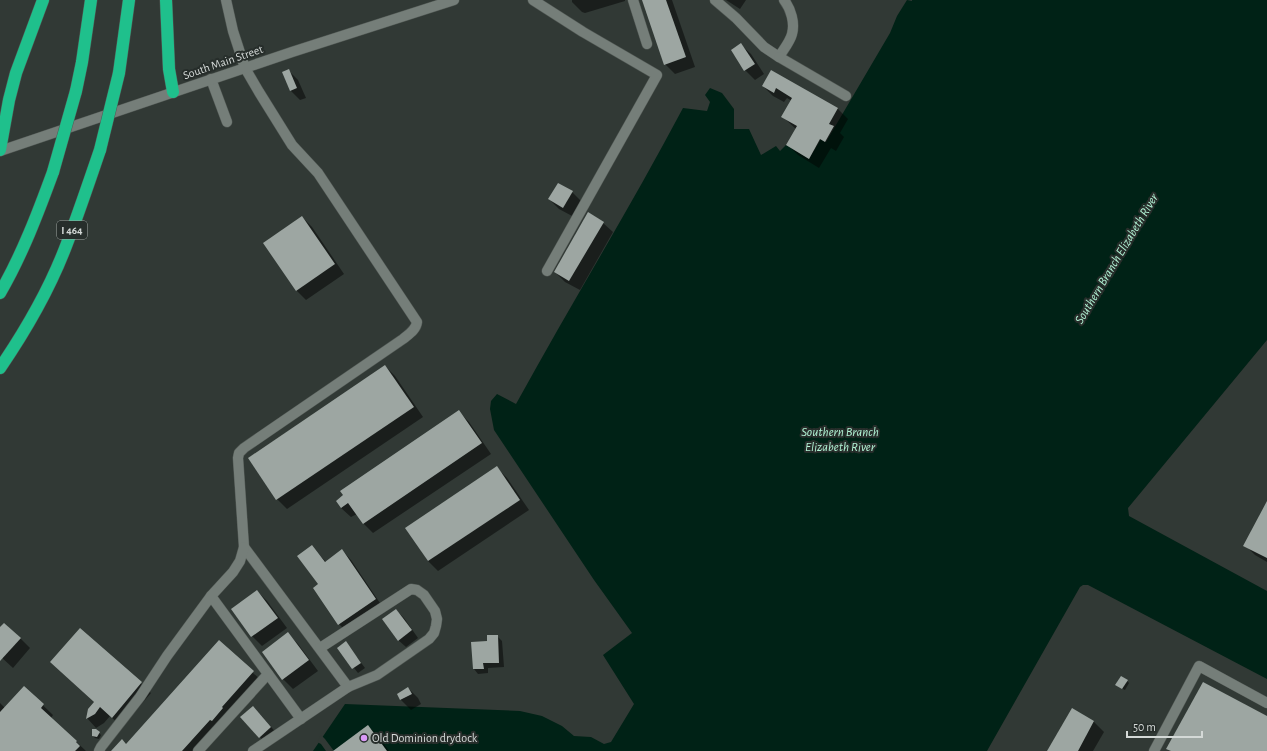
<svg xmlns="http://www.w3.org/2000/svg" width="1267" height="751" font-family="'Alegreya Sans',sans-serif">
	<rect width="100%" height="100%" fill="#313935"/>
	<path fill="#002216" d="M907,0L912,1V0H1267V340L1128,508L1129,516L1267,591V679L1088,585H1083L1080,587L987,751H313L345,704L520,711L542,716L562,726L574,736L591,737L604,744L611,742L634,704L603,655L632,633L594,580L494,430L490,409L491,401L497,394L516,404C571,304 630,208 683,108L707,111L710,102L705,95L710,88L722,93L734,109V129H749L761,155L776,146L780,151L786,145L809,159L821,139L826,142L890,33L897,16Z"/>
	<polygon fill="#313935" points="321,735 325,739 334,751 326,751 321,744 317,742"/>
	<g fill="#0007">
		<polygon points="572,0 625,0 625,1 585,13 582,12 572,2"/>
		<polygon points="643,0 672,0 695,67 675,74 665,64"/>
		<polygon points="726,0 746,0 740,9"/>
		<polygon points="741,45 751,54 764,74 755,80 745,70"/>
		<polygon points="288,70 298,80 306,98 300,100 290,90"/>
		<polygon points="771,71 838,109 848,119 840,133 844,137 836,151 831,148 819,168 798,155 788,145 797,130 783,117 792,101 787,98 784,102 773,96 763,86"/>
		<polygon points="572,192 582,202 574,217 559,209 549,199"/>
		<polygon points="302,217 312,227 344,274 306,300 296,290"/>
		<polygon points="603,223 613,232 580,290 565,282 555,272"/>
		<polygon points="385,366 395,376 423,417 287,509 277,499 249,458"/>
		<polygon points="459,412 469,422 491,454 373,533 363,523 357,514 351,517 341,508"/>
		<polygon points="497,468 507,478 529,510 438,571 428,561 407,528"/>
		<polygon points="1267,503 1267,562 1255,555 1245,545"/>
		<polygon points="312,547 326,562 342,550 351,560 384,609 348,633 339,624"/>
		<polygon points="257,591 267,601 287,628 262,646 252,636"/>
		<polygon points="396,610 404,618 418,638 406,647 398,640"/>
		<polygon points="0,628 20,638 30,648 13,668 0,656"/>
		<polygon points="81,630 151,693 122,727 110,716 104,723 96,728 87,718 95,703 51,662"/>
		<polygon points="288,634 298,644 318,671 293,689 283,679"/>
		<polygon points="497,636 502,641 504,667 488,668 488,673 478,674 474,669 488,642"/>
		<polygon points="219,642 263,682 201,751 120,751"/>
		<polygon points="346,643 365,668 358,673 338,648"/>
		<polygon points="1127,681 1129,683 1125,690 1119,687"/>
		<polygon points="24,687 53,715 51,718 86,751 0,751 0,703 5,708"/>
		<polygon points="408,688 418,698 421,704 411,710 401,700 398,694"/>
		<polygon points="1072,710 1094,722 1104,732 1093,751 1049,751"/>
		<polygon points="260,714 278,735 267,745 260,737"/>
		<polygon points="368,726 378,736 389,751 335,751"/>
		<polygon points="96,730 101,735 99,739 95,738 93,736"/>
	</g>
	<g fill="#9da6a2">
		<polygon points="642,0 666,0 686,57 664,65"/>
		<polygon points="741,43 755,64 744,71 731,50"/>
		<polygon points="289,69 297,88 290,91 282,72"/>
		<polygon points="771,70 838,108 829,124 834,126 825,142 820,139 809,159 786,145 797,126 781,117 792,98 776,88 774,93 762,86"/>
		<polygon points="558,183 573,191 563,208 548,199"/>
		<polygon points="588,212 604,222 569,281 554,272"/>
		<polygon points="302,216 335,264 296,291 263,243"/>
		<polygon points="385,365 414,407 276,500 248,458"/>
		<polygon points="459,410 482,443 363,524 348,503 341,508 336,501 343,495 340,491"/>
		<polygon points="497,466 520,500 428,561 405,528"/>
		<polygon points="1267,501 1267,558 1243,546"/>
		<polygon points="312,545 325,562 342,549 376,599 338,625 313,588 318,584 297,556"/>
		<polygon points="257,590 278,618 251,637 231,609"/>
		<polygon points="396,609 412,630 398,641 382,619"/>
		<polygon points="4,623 21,638 0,661 0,627"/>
		<polygon points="80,628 142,682 112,718 100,707 95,714 86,719 88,709 94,702 50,662"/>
		<polygon points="288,632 309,660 282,680 262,652"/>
		<polygon points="487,635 498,635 499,663 483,663 484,669 473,669 471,642 487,641"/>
		<polygon points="219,640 254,671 222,707 223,708 212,721 210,720 182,751 111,751 122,739 126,744"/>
		<polygon points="346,641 361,663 352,669 337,648"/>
		<polygon points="1121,676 1128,680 1122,689 1115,685"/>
		<polygon points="1203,682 1267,716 1267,751 1171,751 1166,749"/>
		<polygon points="24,686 44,704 41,708 77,741 76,742 80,746 75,751 0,751 0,712"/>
		<polygon points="408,687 412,694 400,700 397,694"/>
		<polygon points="253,706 271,727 259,738 240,717"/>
		<polygon points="1072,708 1094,721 1078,751 1047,751"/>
		<polygon points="368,725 387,751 333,751"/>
		<polygon points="92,729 96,729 100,732 97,737 92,736"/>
	</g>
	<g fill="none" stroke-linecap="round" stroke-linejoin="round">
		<defs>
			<g id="minor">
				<path d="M226,0L233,31L245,68L259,92L292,145L318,173L417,322C416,330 409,334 403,339L244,448L239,453L238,458L244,547L348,687"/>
				<polyline points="533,0 583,32 657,75 547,271"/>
				<polyline points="633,0 647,44"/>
				<path d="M715,0L736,18L764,47L779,57C783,50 790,42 792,34C795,23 791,9 784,0"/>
				<polyline points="779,57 846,96"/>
				<polyline points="211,79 227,122"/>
				<polyline points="0,151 292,52 454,0"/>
				<polyline points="211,596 301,719"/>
				<polyline points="99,751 101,747 140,697 167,656 211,596 233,572 240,561 244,547"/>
				<polyline points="198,751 268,674"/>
				<polyline points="253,751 348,687 377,675 429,639 434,633 436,626 437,619 435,611 424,595 417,590 411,589 320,648"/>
				<polyline points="1154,751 1199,666 1267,703"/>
			</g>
			<g id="highway">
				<polyline points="166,0 169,69 173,92"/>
				<polyline points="119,73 129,0"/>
				<polyline points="76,91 82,62 91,0"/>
				<polyline points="0,150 9,100 16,73 43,0"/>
				<path d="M0,293C22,255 38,213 53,172"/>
				<path d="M0,368C26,330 50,288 66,246C78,215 89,182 100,150"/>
			</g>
		</defs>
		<use href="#minor" stroke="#515854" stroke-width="11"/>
		<use href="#highway" stroke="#515854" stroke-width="13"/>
		<use href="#minor" stroke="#757e79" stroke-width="10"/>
		<use href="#highway" stroke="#1fc08c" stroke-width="12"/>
		<defs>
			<g id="highway-bridge">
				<polyline points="100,150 119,73"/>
				<polyline points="53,172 76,91"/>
			</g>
		</defs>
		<use href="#highway-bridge" stroke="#515854" stroke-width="13" stroke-linecap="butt"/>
		<use href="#highway-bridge" stroke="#1fc08c" stroke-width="12"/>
	</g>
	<circle fill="#da9af7" stroke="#272e2b" stroke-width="1.5" cx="364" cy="738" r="4"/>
	<g text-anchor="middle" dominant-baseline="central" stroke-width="4" stroke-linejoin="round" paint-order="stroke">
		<rect fill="#272e2b" stroke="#a0a6a3" stroke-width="1" x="57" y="221" width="30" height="18" rx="3"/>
		<g font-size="11" font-weight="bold" fill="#d4d9d7">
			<text x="72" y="230">I 464</text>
		</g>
		<g font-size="12" fill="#d4d9d7" stroke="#272e2b">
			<text transform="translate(223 62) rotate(-19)">South Main Street</text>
		</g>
		<g font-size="12" fill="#d4d9d7" stroke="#272e2b" text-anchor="start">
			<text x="372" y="738">Old Dominion drydock</text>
		</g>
		<g font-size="13" font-style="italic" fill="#b2f3d5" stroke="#272e2b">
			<text transform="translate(1117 259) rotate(-59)">Southern Branch Elizabeth River</text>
			<text x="840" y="432">Southern Branch<tspan x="840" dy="15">Elizabeth River</tspan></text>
		</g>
	</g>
	<path d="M1127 731v6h75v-6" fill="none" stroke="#d4d9d7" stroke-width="2"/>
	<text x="1133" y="731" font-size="12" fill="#d4d9d7" stroke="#272e2b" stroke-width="3" paint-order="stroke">50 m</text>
</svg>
